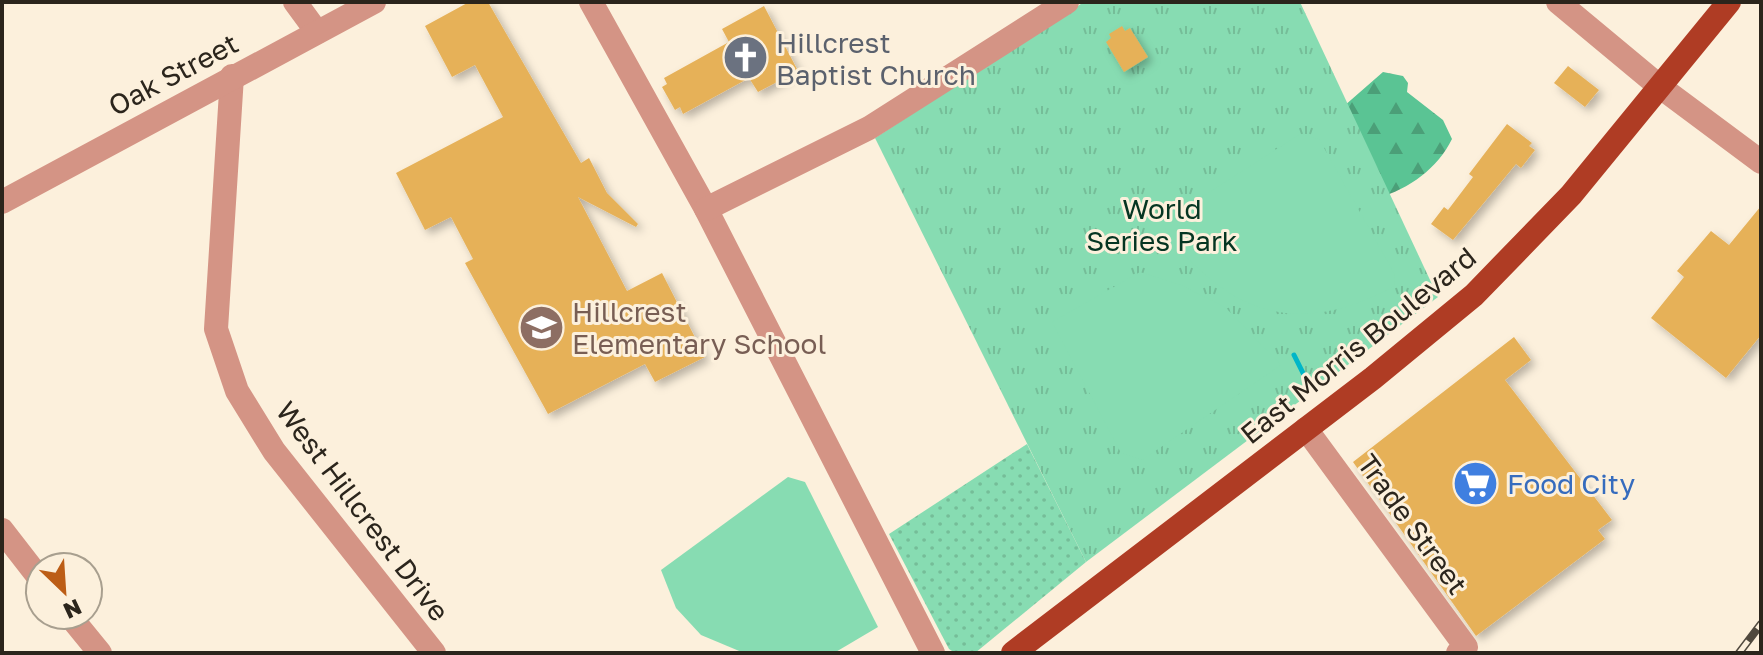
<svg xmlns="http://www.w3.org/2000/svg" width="1763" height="655" font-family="'Golos Text',sans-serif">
	<defs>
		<pattern id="grass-dots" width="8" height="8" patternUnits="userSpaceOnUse" patternTransform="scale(2)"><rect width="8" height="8" fill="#87dcb2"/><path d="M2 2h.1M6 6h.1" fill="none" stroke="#75bd98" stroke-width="1.8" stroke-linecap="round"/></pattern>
		<pattern id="forest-firs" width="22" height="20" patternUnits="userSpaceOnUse" patternTransform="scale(2)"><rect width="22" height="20" fill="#5ac494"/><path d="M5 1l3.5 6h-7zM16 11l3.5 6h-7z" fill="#4b9f78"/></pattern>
		<pattern id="park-tufts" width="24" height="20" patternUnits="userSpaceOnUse" patternTransform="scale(2)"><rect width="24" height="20" fill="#87dcb2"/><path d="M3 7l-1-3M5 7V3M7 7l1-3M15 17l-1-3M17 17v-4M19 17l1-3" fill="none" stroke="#75bd98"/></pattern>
		<filter id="shadow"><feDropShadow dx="4.5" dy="4.5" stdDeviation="4" flood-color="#0004"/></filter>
	</defs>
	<rect width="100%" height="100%" fill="#fcf0dc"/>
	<polygon fill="url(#grass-dots)" points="1027,444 1086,562 975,653 955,653 949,649 889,534"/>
	<path fill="url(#forest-firs)" d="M1383,72L1403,76L1408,83L1407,92L1443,120L1452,139C1438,168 1409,189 1378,198L1328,120Z"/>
	<polygon fill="url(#park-tufts)" points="1084,2 1300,2 1438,297 1086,562 875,138"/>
	<g fill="#87dcb2">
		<path d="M1300,134L1319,139L1394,273L1395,286C1323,325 1258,327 1197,267C1185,256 1172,244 1165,230L1166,220Z"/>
		<polygon points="1140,272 1181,285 1226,308 1281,365 1142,460 1121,453 1052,322"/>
		<polygon points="788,477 805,482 878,627 834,653 744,653 701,635 676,608 661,570"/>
	</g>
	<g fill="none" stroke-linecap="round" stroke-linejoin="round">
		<polyline stroke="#00b6c8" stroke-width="5" points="1294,355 1307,381"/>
	</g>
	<g fill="#e6b159" filter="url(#shadow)">
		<polygon points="469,2 488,2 581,163 589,158 607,193 638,224 636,227 578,197 627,291 662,273 705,357 655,382 645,364 548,414 465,263 473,259 451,217 425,230 396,173 503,117 475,65 452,77 425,26"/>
		<polygon points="764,6 798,71 758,92 749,78 683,114 680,107 675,110 662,87 667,84 664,78 729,42 722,29"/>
		<polygon points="1122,26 1125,31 1130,28 1148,57 1124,72 1106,42 1111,38 1109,34"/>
		<polygon points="1568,66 1599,90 1585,107 1554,83"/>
		<polygon points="1507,124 1532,143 1529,146 1535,150 1521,168 1516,164 1453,240 1431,224 1444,207 1448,210 1473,177 1469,174"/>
		<polygon points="1761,206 1761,335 1726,378 1651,318 1684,277 1677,271 1711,231 1729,245"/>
		<polygon points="1514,337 1531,360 1505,380 1612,520 1598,530 1605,539 1476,636 1353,462"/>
	</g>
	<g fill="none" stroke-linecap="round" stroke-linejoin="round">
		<g stroke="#d49485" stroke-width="24">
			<polyline points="295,2 317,32"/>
			<polyline points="591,2 706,209 933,653"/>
			<polyline points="1558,2 1659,86 1761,162"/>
			<polyline points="232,76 216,329 237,391 274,451 434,653"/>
			<polyline points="2,202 374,2"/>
			<polyline points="706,209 869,128 1067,2"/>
			<polyline points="1306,429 1466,647 1458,653"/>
			<polyline points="2,530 40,579"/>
			<polyline points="69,615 100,653"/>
		</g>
		<polyline stroke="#af3c24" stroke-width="24" points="1013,653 1373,378 1474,295 1571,195 1729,2"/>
		<defs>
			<polyline id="rail" points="1739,653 1761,624"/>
		</defs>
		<use href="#rail" stroke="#50493e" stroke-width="8"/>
		<use href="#rail" stroke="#fcf0dc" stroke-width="5" stroke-dasharray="15" stroke-linecap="butt"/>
	</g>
	<defs>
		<symbol id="church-disc" viewBox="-11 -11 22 22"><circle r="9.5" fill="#6b7280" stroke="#fcf0dc"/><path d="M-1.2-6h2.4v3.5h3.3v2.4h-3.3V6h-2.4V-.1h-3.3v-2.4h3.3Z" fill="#fff"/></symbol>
		<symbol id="school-disc" viewBox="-11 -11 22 22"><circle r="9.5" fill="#8d6e63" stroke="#fcf0dc"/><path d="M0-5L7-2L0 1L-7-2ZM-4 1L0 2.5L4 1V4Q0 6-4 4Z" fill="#fff"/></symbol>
		<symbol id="supermarket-disc" viewBox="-11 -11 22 22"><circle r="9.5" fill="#3f7fe0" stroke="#fcf0dc"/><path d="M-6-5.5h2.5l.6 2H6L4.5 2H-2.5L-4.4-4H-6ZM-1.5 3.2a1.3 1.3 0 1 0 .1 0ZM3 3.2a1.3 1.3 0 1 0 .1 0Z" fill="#fff"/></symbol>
	</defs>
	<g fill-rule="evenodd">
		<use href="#church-disc" x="720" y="32" width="51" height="51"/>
		<use href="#school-disc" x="516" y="302" width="51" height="51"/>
		<use href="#supermarket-disc" x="1450" y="458" width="51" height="51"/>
	</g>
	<g text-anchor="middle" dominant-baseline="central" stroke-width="6" stroke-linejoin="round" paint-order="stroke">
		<g font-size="28" fill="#5b616d" stroke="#fcf0dc" text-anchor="start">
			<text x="776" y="42">Hillcrest<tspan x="776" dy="32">Baptist Church</tspan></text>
		</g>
		<g font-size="28" fill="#2b251c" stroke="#fcf0dc">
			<text transform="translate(173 74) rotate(-28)">Oak Street</text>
			<text transform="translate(1358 345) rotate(-39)">East Morris Boulevard</text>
			<text transform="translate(363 511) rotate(53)">West Hillcrest Drive</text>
			<text transform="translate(1413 524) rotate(54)">Trade Street</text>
		</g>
		<g font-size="28" fill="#053522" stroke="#fcf0dc">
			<text x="1162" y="208">World<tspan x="1162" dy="32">Series Park</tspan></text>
		</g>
		<g font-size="28" fill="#785e54" stroke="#fcf0dc" text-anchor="start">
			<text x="572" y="311">Hillcrest<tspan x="572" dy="32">Elementary School</tspan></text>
		</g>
		<g font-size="28" fill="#366cbe" stroke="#fcf0dc" text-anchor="start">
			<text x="1507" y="483">Food City</text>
		</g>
	</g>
	<rect width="1763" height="655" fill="none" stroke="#2b251c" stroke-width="8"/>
	<g transform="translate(64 591) rotate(155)"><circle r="38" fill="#fcf0dc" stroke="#a89f8f" stroke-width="2"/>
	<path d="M0-6L14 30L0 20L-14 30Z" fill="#bc5d16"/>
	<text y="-12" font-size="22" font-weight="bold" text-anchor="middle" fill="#2b251c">N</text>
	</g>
</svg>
